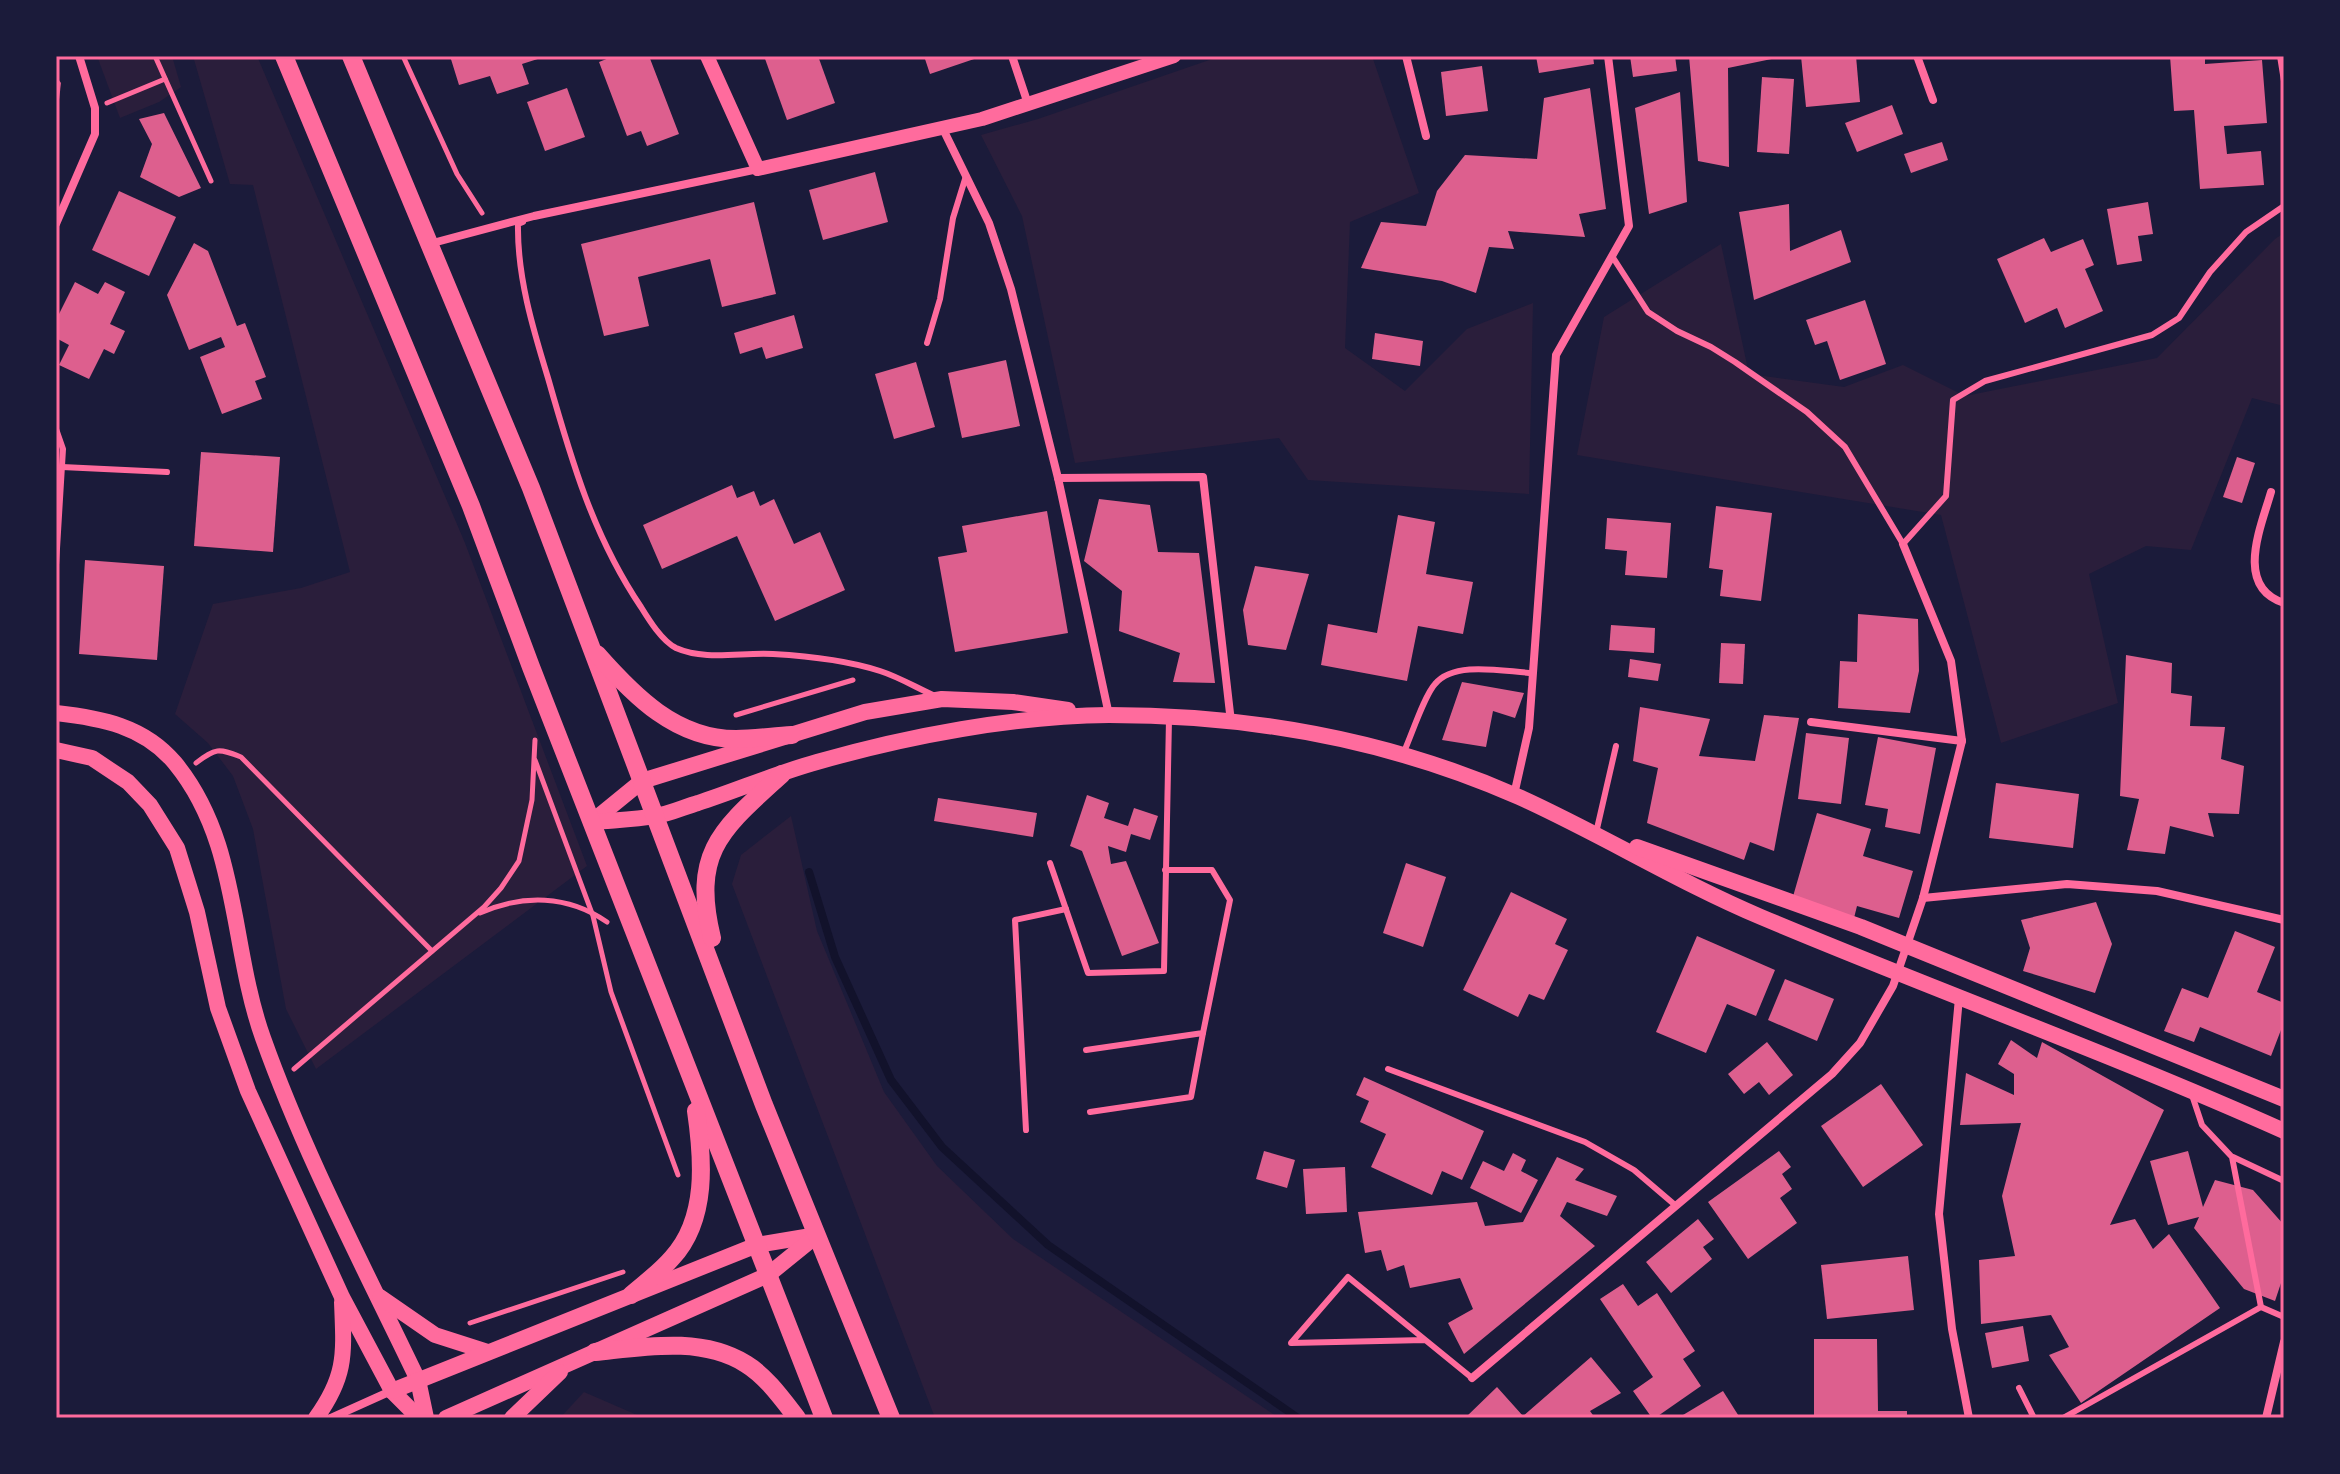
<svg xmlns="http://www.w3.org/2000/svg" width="2340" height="1474" font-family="'Archivo Narrow',sans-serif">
	<rect width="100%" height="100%" fill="#1b1b3a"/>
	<g fill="#2a1e3b">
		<polygon points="97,56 172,56 181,87 159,102 120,118"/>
		<polygon points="193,56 257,56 465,543 587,866 316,1069 286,1009 253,829 233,776 208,743 175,714 213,604 301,588 350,572 253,185 230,184"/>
		<polygon points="1221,56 1372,56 1419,193 1350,222 1345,348 1405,391 1467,329 1533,303 1529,494 1308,480 1279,438 1075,463 1022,216 981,135 1038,119"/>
		<polygon points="2284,233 2284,406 2252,398 2191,550 2146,546 2089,574 2118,703 2001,743 1941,515 1577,455 1604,317 1721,244 1749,374 1844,387 1903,365 1965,396 2157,358 2275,239"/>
		<polygon points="791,816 817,931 884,1092 937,1166 1013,1239 1279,1418 935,1418 732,884 741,855"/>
		<polygon points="584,1392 644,1418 560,1418"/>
	</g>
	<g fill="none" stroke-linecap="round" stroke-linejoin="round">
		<polyline stroke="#12122b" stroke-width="8" points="809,872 835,957 891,1080 942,1147 1048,1245 1298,1418"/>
	</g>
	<g fill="#dd5f8e">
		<polygon points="450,56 544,56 544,57 522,64 529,84 497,94 490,76 459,85"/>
		<polygon points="614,56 649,56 679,134 647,146 641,131 627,136 599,62"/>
		<polygon points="764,56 818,56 835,103 787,120"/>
		<polygon points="924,56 980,56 980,57 930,74"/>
		<polygon points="1536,56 1593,56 1594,64 1539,73"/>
		<polygon points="1630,56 1675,56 1677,71 1633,77"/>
		<polygon points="1689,56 1786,56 1728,68 1729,167 1698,161"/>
		<polygon points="1801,56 1856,56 1860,102 1806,107"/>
		<polygon points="2170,56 2205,56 2205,64 2262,60 2267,123 2224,126 2227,154 2261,151 2264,185 2200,189 2194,110 2174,111"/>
		<polygon points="1482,66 1488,111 1446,116 1441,72"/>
		<polygon points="56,76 61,83 58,108 56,108"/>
		<polygon points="1762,77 1794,79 1789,154 1757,152"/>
		<polygon points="567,88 585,137 545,151 527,102"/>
		<polygon points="1590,88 1606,209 1579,214 1585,237 1508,231 1514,249 1489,247 1476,293 1442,281 1361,268 1381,222 1426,226 1437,191 1465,155 1537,159 1544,98"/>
		<polygon points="1680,92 1687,202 1649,214 1635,108"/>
		<polygon points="1892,105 1903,134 1857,152 1845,123"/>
		<polygon points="164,113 201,188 179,197 140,177 152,144 139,119"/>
		<polygon points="1942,142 1948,160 1911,173 1904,154"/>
		<polygon points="875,172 888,222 823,240 809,190"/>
		<polygon points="119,191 176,217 149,276 92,250"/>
		<polygon points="754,202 776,294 722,307 710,259 638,277 649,326 604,336 581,244"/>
		<polygon points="2148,202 2153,234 2138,236 2142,261 2117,265 2107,209"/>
		<polygon points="1789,204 1790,251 1841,230 1851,262 1754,300 1739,212"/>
		<polygon points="2044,238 2051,252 2083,239 2094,265 2085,269 2103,311 2065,328 2057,308 2025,323 1997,259"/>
		<polygon points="194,243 208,251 237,326 245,323 266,377 255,381 262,399 222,414 200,357 225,347 221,337 189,350 167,295"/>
		<polygon points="75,282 98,294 105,282 125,292 110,324 125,331 114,354 104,349 89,379 59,365 69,345 56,338 56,320"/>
		<polygon points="1865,300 1886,364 1840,380 1827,341 1815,345 1806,320"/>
		<polygon points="794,315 803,348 766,359 762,347 740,354 734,333"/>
		<polygon points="1375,333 1423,341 1420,366 1372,359"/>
		<polygon points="1006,360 1020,426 962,438 948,373"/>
		<polygon points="916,362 935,427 894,439 875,374"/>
		<polygon points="201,452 280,457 273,552 194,546"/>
		<polygon points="2237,457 2255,463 2242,503 2223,497"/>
		<polygon points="732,485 737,498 754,491 760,506 774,499 794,544 820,532 845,590 775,621 737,536 662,569 643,525"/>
		<polygon points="1099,499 1150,505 1158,552 1199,553 1215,683 1173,682 1180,653 1119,631 1122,591 1084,561"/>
		<polygon points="1716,506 1772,513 1761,601 1720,596 1723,570 1709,568"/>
		<polygon points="1047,511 1068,633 955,652 938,557 967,552 962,526"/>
		<polygon points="1398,515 1435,522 1426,574 1473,582 1463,634 1418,626 1407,681 1321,665 1328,624 1377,633"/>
		<polygon points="1607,518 1671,523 1667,578 1625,575 1627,551 1605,549"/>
		<polygon points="85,560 164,566 157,660 79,654"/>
		<polygon points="1255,566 1309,574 1286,650 1248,645 1243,610"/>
		<polygon points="1858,614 1918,619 1919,671 1910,713 1838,708 1840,661 1857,662"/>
		<polygon points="1611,625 1655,628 1654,653 1609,650"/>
		<polygon points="1721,643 1745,644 1743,684 1719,683"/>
		<polygon points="2126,655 2172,663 2171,693 2192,696 2190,726 2225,727 2221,759 2244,766 2239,814 2208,813 2214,837 2170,826 2165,854 2127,850 2139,799 2120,796"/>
		<polygon points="1630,659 1661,664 1658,681 1628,677"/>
		<polygon points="1462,682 1524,693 1515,718 1493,711 1486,747 1442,740"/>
		<polygon points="1640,707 1710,719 1699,756 1755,761 1764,715 1799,718 1774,851 1750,842 1744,860 1647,823 1658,768 1633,761"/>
		<polygon points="1806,733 1849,738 1841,804 1798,799"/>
		<polygon points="1878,737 1936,748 1920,834 1885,827 1888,809 1865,805"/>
		<polygon points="1996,783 2079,794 2073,848 1989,838"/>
		<polygon points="1087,795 1109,803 1104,818 1128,826 1134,808 1158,816 1150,840 1131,834 1126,852 1108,846 1111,864 1126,861 1159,943 1122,956 1082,851 1070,846"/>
		<polygon points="938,798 1037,813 1033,837 934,821"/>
		<polygon points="1817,813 1871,829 1863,856 1913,871 1899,918 1857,906 1854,918 1792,900"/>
		<polygon points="1406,863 1446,877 1423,947 1383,933"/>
		<polygon points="1511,892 1567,919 1555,944 1568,950 1544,1000 1529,994 1518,1017 1463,990"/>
		<polygon points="2096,902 2112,944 2095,993 2023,971 2030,948 2021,920"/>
		<polygon points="2235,931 2275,947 2257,992 2284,1003 2284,1022 2271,1056 2200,1027 2194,1042 2164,1031 2182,988 2208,998"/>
		<polygon points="1697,936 1775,970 1756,1016 1727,1004 1706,1053 1656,1032"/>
		<polygon points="1785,979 1834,999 1817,1041 1768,1020"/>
		<polygon points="2011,1040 2037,1058 2042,1042 2164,1110 2110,1225 2135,1219 2153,1249 2169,1234 2220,1308 2081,1403 2049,1355 2069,1347 2051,1315 1981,1324 1979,1260 2015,1256 2002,1196 2021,1123 1960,1125 1966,1073 2014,1095 2014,1074 1998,1064"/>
		<polygon points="1767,1042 1793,1075 1769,1095 1759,1082 1744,1094 1728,1074"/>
		<polygon points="1364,1077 1484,1131 1462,1180 1442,1171 1432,1195 1371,1167 1386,1134 1360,1122 1369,1101 1356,1095"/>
		<polygon points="1881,1084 1923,1145 1863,1187 1821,1126"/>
		<polygon points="1264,1151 1295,1160 1287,1188 1256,1179"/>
		<polygon points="1779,1151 1791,1167 1782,1174 1792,1189 1780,1198 1797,1223 1748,1259 1708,1202"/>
		<polygon points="2188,1151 2203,1207 2215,1180 2253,1190 2284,1225 2284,1274 2275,1301 2244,1289 2194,1228 2199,1217 2168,1225 2150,1161"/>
		<polygon points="1513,1153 1526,1160 1521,1171 1538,1180 1521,1213 1470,1188 1483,1161 1504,1171"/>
		<polygon points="1557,1157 1584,1169 1575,1180 1617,1196 1607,1216 1567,1202 1560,1216 1595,1246 1464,1354 1448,1323 1473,1309 1460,1278 1410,1288 1404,1265 1387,1271 1381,1250 1365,1253 1358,1212 1477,1202 1485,1226 1523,1222"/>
		<polygon points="1345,1167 1347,1212 1306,1214 1303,1169"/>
		<polygon points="1698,1219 1714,1239 1703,1247 1712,1259 1671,1293 1646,1262"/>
		<polygon points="1908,1256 1914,1310 1827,1319 1821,1265"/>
		<polygon points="1623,1284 1638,1306 1657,1293 1695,1351 1683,1359 1701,1386 1655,1418 1652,1418 1633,1391 1653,1377 1600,1299"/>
		<polygon points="2023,1326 2029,1361 1992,1368 1985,1333"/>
		<polygon points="1814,1339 1877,1339 1878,1411 1907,1411 1907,1418 1814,1418"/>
		<polygon points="1591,1357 1621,1393 1590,1411 1595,1418 1465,1418 1497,1387 1523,1416"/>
		<polygon points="1723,1391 1740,1418 1678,1418"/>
	</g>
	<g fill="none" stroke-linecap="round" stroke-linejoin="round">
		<g stroke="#ff6b9d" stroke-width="5">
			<polyline points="155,56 211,181"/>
			<polyline points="403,56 457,174 482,213"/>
			<polyline points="107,103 165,79"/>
			<polyline points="736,715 853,680"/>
			<polyline points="535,760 593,916 611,992 678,1175"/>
			<path d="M196,763C216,748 218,748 241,757L432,951"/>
			<path d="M480,913C523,894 568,895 607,922"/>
			<polyline points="294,1069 484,907 501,888 519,861 532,800 535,740"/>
			<polyline points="470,1323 623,1272"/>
		</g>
		<g stroke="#ff6b9d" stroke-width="6">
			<polyline points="2280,56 2284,81"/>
			<path d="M523,222L518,224C517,276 533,329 548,378C571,459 593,536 641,607C649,620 662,641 676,648C705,661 742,652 773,654C808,656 846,660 880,671C899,677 917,688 935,696"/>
			<polyline points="1612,256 1648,312 1677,331 1711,347 1735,362 1807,412 1845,447 1903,544 1946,496 1953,400 1985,381 2152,335 2179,318 2210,272 2246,232 2284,206"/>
			<polyline points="927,343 940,299 953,218 966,176"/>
			<polyline points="56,429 63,449 56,565"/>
			<polyline points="62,467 167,472"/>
			<path d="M1403,754C1411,737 1424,696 1435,684C1455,660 1505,672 1533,673"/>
			<polyline points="1596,833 1616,746"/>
			<polyline points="1050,863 1088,973 1164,971 1169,719"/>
			<polyline points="1086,1050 1203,1033 1230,900 1212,870 1165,870"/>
			<polyline points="1388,1069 1585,1142 1634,1170 1675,1205"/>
			<polyline points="2192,1095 2202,1125 2232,1157 2261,1307"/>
			<polyline points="1090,1112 1191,1097 1203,1033"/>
			<polyline points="1026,1130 1015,920 1066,909"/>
			<polyline points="2233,1157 2284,1181"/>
			<polyline points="2261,1307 2284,1317"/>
			<polyline points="1425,1340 1291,1343 1348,1277 1472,1378"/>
			<polyline points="2019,1388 2034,1418"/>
			<polyline points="2063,1418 2261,1307"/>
		</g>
		<g stroke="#ff6b9d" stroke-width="8">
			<polyline points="1012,56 1028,104"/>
			<polyline points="1406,56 1426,136"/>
			<polyline points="1917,56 1933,100"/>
			<polyline points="942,127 989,223 1011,289 1058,478 1109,715"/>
			<polyline points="56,224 95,134 95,108 79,56"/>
			<polyline points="429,244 534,216 758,169"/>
			<polyline points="1058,478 1203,477 1231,722"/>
			<path d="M2271,492C2261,527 2234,587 2284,603"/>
			<polyline points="1811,722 1962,741"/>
			<polyline points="1514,795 1529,728 1556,355 1629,226 1608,56"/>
			<polyline points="1923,898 2067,884 2157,891 2284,920"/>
			<polyline points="1959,998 1939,1214 1952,1329 1969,1418"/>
			<polyline points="1472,1378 1832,1074 1860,1043 1893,986 1923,898 1962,741 1951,661 1903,544"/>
			<polyline points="331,1418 391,1391"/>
			<polyline points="2266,1418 2284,1342"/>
		</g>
		<polyline stroke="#ff6b9d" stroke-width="14" points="707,56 758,169 982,119 1174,56"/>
		<g stroke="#ff6b9d" stroke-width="16">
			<path d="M56,713C101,718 144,726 175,763C240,842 230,946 263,1038C305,1156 364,1267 418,1380L426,1418"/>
			<polyline points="56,750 92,758 128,782 150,805 177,848 197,912 218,1008 248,1091 342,1297 392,1391 419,1418"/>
			<polyline points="593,821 642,781 865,712 942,699 1013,702 1068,710"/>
			<path d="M593,822C613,820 635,820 655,816C670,814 684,807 698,803C738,790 777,773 817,762C908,736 1014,716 1109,715C1250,715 1390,740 1519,797C1601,834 1678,882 1761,917C1934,990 2112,1054 2284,1131"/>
			<polyline points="1637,847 1861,927 2284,1099"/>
			<polyline points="380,1297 435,1335 488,1352"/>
			<polyline points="392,1391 757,1245 817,1235"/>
			<path d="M316,1418C347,1375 344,1353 342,1302"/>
			<polyline points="446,1418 768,1275 816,1236"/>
			<polyline points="512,1418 560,1372"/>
		</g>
		<g stroke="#ff6b9d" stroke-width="18">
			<polyline points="284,56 471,506 531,667 824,1418"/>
			<polyline points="351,56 531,488 764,1105 891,1418"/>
			<path d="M597,654C634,696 676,739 736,739C754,739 773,736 792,735"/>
			<path d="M712,938C691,851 722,829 782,774"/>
			<path d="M631,1295C645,1283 660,1272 672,1258C708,1219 703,1159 696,1111"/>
			<path d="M595,1352C644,1347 701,1336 746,1364C766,1376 783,1400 797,1418"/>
		</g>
	</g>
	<rect width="2340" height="1474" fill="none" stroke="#1b1b3a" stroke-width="116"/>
	<rect x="58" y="58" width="2224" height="1358" fill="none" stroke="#ff6b9d" stroke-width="3"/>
</svg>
